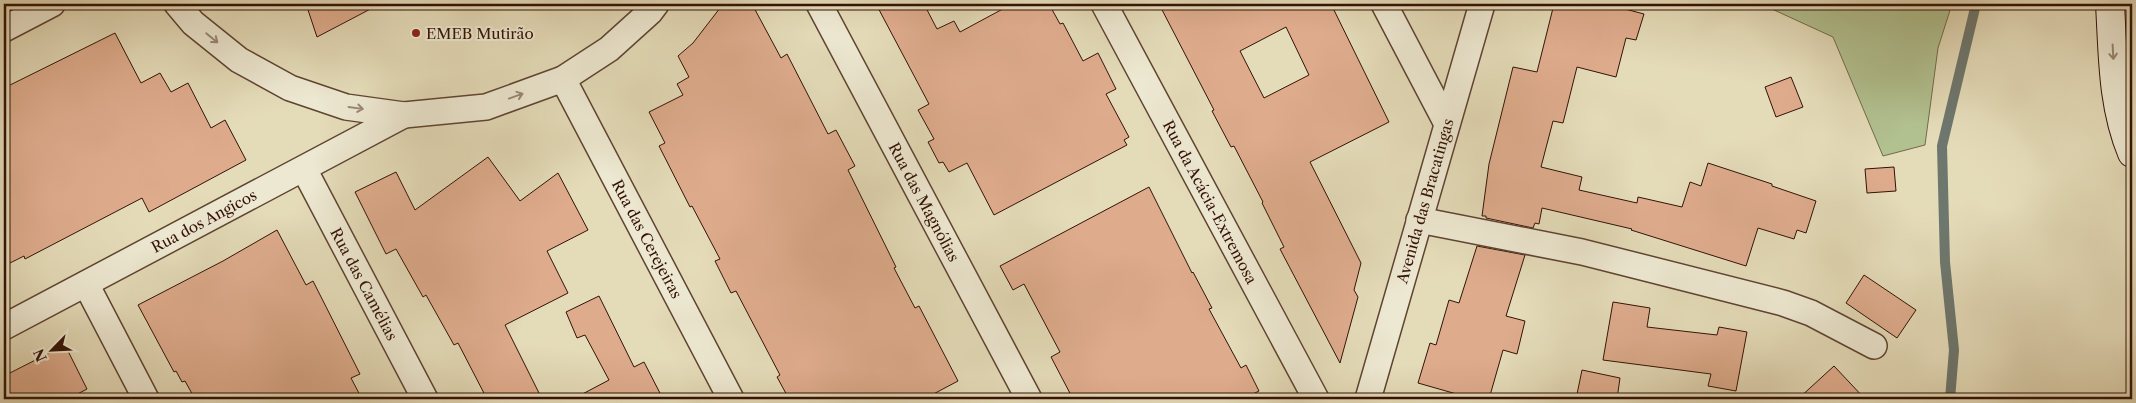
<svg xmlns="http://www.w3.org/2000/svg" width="2136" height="403" font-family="'Libre Caslon Text',serif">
	<rect width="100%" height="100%" fill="#e4dbb8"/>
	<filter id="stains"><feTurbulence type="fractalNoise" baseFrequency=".004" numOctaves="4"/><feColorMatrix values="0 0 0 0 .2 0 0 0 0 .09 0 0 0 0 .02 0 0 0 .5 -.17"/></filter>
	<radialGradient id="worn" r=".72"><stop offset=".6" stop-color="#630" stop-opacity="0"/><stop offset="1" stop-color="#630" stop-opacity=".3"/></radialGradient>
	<polygon fill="#b2c190" stroke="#726a4b" points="1761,4 1952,4 1938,48 1925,145 1883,156 1833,37"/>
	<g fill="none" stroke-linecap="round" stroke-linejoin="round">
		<polyline stroke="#6e776e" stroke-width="10" points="1950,399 1954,350 1945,262 1942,146 1976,4"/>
	</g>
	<g fill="#deac8d" stroke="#331206" fill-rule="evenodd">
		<polygon points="306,4 380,4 317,37"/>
		<polygon points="729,4 752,4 781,58 787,54 828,134 836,130 855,166 848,170 896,267 894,268 915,308 919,306 958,381 924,399 789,399 777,377 780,375 736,291 731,293 715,261 720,259 692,206 690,207 659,146 665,143 649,112 683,95 677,84 689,77 678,56 693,43 720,8"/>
		<polygon points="876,4 924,4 937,29 954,21 960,32 1012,4 1049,4 1060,24 1063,23 1083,61 1098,53 1116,89 1106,94 1129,137 1124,140 1127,145 994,215 967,163 949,172 943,162 939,163 928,142 934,139 918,110 929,104"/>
		<path d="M1159,4H1331L1389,122L1310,162L1361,263L1354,290L1358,297L1340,363L1280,249L1284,247L1262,203L1263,202L1234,146L1231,147L1212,111L1214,110ZM1286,27L1309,75L1264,98L1240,51Z"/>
		<polygon points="1554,4 1606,4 1644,14 1636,40 1626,38 1616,77 1577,67 1563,123 1553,121 1541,167 1582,177 1579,190 1637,203 1638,197 1682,207 1690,182 1701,186 1708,163 1772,184 1772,186 1816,201 1806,233 1797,230 1794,239 1758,228 1746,266 1631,230 1632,229 1542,208 1539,224 1535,223 1533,228 1486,218 1486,216 1482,216 1489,164 1513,67 1537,72"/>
		<polygon points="115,33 141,83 160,73 171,92 188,83 211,128 225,120 246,160 149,212 142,198 25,259 24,256 4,266 4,88"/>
		<polygon points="1791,77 1803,107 1776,117 1765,87"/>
		<polygon points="488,157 520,201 558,173 588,230 547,251 568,293 505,325 542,399 487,399 458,343 454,345 426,295 423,297 396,249 386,254 355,192 396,172 415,210"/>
		<polygon points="1894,167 1896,191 1867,193 1865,169"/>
		<polygon points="1149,187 1192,273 1193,272 1212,308 1209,309 1241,368 1246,365 1259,391 1243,399 1073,399 1051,357 1060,352 1024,284 1013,290 1000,266"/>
		<polygon points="277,230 306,285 313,281 360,374 351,378 362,399 195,399 185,381 182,382 176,371 174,372 138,305 223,261"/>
		<polygon points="1477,246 1525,255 1506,316 1525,321 1517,354 1503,350 1489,399 1474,399 1418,383 1430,343 1436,345 1449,300 1459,303"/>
		<polygon points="1864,275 1916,310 1897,338 1846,303"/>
		<polygon points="599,296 634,367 644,362 663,399 573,399 609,380 585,335 577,338 566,312"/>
		<polygon points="1613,302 1650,308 1647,327 1717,335 1719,327 1747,332 1736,391 1708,386 1711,374 1603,360"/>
		<polygon points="65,345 87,389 68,399 4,399 4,376"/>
		<polygon points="1834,366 1865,399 1798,399"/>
		<polygon points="1582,370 1620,378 1617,399 1576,399"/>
	</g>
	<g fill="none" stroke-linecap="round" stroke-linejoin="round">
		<defs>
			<g id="minor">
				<polyline points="177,4 193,23 239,60 290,88 346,107 404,115 486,107 563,79 609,49 650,12 656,4"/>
				<polyline points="819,4 1029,399"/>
				<polyline points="1104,4 1316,399"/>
				<polyline points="1384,4 1447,124"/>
				<polyline points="4,29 52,4"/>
				<polyline points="563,79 731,399"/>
				<polyline points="304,169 425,399"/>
				<polyline points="1419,220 1582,252 1783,303 1811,313 1874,346"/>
				<polyline points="86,284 146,399"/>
				<polyline points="4,327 404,115"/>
				<polyline points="1368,399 1482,4"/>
			</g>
			<path id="secondary" d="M2110,4C2113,55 2112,105 2132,153"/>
		</defs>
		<use href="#minor" stroke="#5f4432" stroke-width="28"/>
		<use href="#secondary" stroke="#331206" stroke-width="30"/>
		<use href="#minor" stroke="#ede8d1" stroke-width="25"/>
		<use href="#secondary" stroke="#ede8d1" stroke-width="28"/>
	</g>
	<defs><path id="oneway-shaft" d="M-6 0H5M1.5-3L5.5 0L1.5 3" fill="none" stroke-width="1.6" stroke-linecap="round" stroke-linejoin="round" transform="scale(1.25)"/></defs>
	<g stroke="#998876">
		<use href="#oneway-shaft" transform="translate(212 38) rotate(39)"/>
		<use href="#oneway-shaft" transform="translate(2113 52) rotate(87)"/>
		<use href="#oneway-shaft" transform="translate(516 96) rotate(-20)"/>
		<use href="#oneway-shaft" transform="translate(356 108) rotate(8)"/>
	</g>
	<circle fill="#8f2418" stroke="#ede8d1" stroke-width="2" cx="416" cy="33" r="5"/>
	<g text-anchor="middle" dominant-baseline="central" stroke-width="4" stroke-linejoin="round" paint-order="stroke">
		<g font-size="15" fill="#331206" stroke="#ede8d1" text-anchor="start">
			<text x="426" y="33">EMEB Mutirão</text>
		</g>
		<g font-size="15" fill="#331206" stroke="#ede8d1">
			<text transform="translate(1425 201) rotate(-74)">Avenida das Bracatingas</text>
			<text transform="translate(924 202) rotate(62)">Rua das Magnólias</text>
			<text transform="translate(1210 202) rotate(62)">Rua da Acácia-Extremosa</text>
			<text transform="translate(204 221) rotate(-28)">Rua dos Angicos</text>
			<text transform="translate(647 239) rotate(62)">Rua das Cerejeiras</text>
			<text transform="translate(364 284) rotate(62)">Rua das Camélias</text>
		</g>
	</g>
	<rect width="2136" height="403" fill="none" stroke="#e4dbb8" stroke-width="20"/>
	<rect x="5" y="5" width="2126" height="393" fill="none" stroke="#331206" stroke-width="2.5"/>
	<rect x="10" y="10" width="2116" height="383" fill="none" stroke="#331206"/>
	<g transform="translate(52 350) rotate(246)" stroke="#ede8d1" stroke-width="4" paint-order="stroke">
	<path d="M0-4L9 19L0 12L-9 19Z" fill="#331206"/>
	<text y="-8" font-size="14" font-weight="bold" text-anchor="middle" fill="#331206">N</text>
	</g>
	<rect width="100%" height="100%" filter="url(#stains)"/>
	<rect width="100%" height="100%" fill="url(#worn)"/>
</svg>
